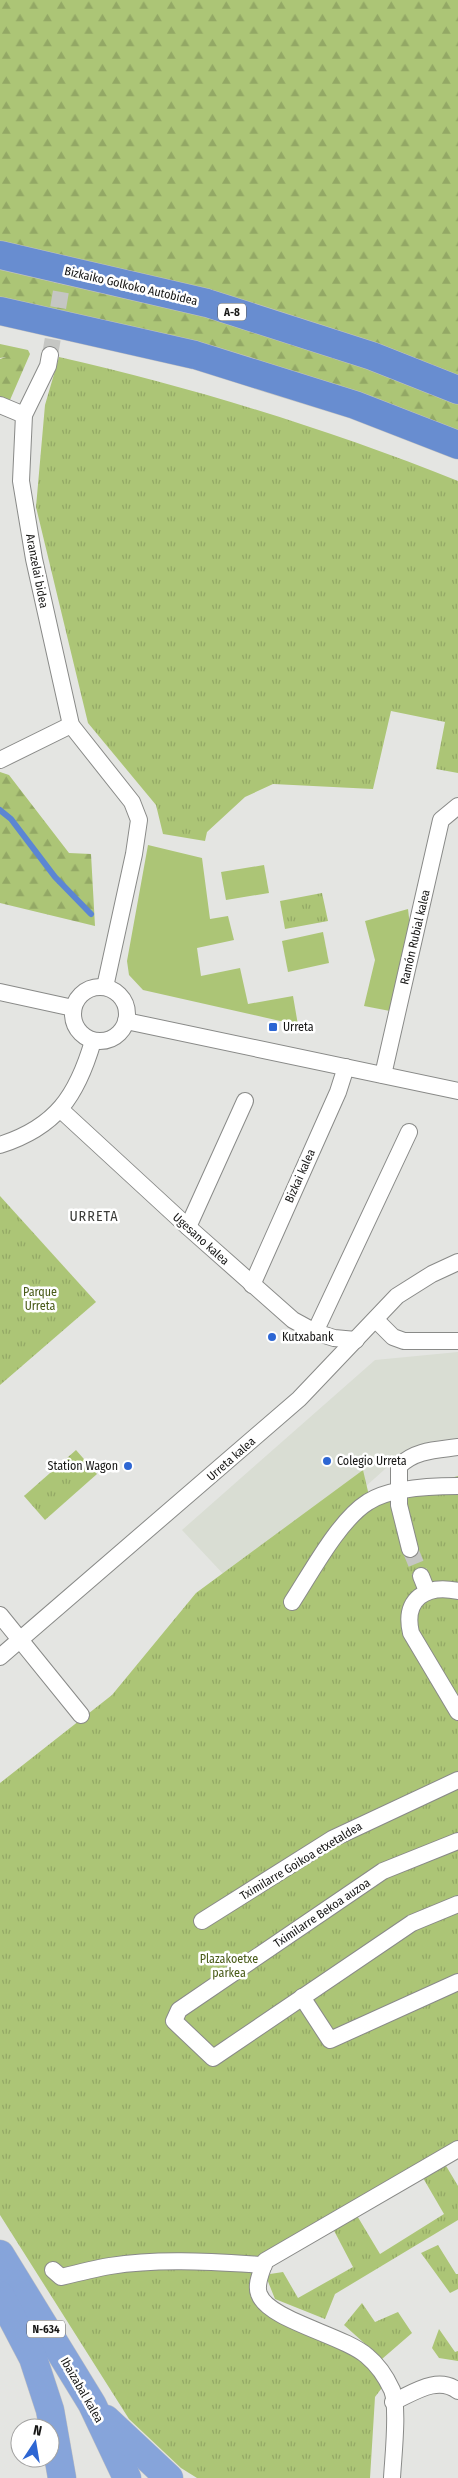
<svg xmlns="http://www.w3.org/2000/svg" width="458" height="2478" font-family="'Fira Sans Condensed',sans-serif">
	<defs>
		<pattern id="forest-firs" width="22" height="20" patternUnits="userSpaceOnUse" patternTransform="scale(1.25)"><rect width="22" height="20" fill="#acc576"/><path d="M5 1l3.5 6h-7zM16 11l3.5 6h-7z" fill="#93a865"/></pattern>
		<pattern id="park-tufts" width="24" height="20" patternUnits="userSpaceOnUse" patternTransform="scale(1.25)"><rect width="24" height="20" fill="#acc576"/><path d="M3 7l-1-3M5 7V3M7 7l1-3M15 17l-1-3M17 17v-4M19 17l1-3" fill="none" stroke="#93a865"/></pattern>
	</defs>
	<rect width="100%" height="100%" fill="#e4e5e2"/>
	<polygon fill="#d9ddd3" points="458,1352 458,1438 428,1442 405,1451 354,1497 226,1577 182,1530 375,1360"/>
	<g fill="#acc576">
		<polygon points="148,845 202,858 210,919 228,916 234,940 197,948 201,976 240,968 248,1004 293,996 298,1025 143,990 129,975 127,961"/>
		<polygon points="264,865 269,893 226,900 221,872"/>
		<polygon points="408,909 410,926 390,1011 364,1006 375,960 365,921"/>
		<polygon points="323,932 329,963 288,972 282,941"/>
	</g>
	<g fill="url(#forest-firs)">
		<polygon points="0,0 458,0 458,431 0,317"/>
		<polygon points="0,344 28,350 30,354 10,400 0,399 0,359 6,357 0,358"/>
		<polygon points="0,772 9,775 69,853 91,854 95,926 0,903"/>
	</g>
	<g fill="url(#park-tufts)" fill-rule="evenodd">
		<path d="M59,357C195,388 328,429 458,481V773L436,769L445,722L391,711L373,789L273,784L245,797L207,832L205,841L163,834L156,805L88,723L36,507L45,405Z"/>
		<polygon points="322,893 328,921 285,929 280,901"/>
		<polygon points="0,1196 96,1302 0,1385"/>
		<polygon points="76,1450 97,1474 45,1520 24,1496"/>
		<path d="M363,1470L370,1500L458,1476V2149L442,2159L458,2186V2220L335,2294L325,2319L275,2299L267,2279L270,2274L283,2272L298,2298L353,2267L330,2223L265,2261L258,2293L347,2343L384,2385L375,2397L370,2478H197L181,2468L129,2419L0,2215V1783L112,1695L196,1593ZM419,2171L444,2214L380,2254L353,2209Z"/>
		<polygon points="438,2245 456,2274 458,2274 458,2289 450,2293 421,2253"/>
		<polygon points="362,2303 375,2322 398,2312 412,2333 382,2359 344,2325"/>
		<polygon points="439,2329 455,2352 458,2351 458,2361 439,2358 432,2348"/>
	</g>
	<g fill="none" stroke-linecap="round" stroke-linejoin="round">
		<polyline stroke="#5c86d3" stroke-width="6" points="0,810 11,819 55,877 91,914"/>
		<g stroke="#c5c6c3" stroke-width="16" stroke-dasharray="16 8" stroke-linecap="butt">
			<polyline points="50,355 66,262"/>
			<polyline points="410,1549 421,1576"/>
		</g>
		<defs>
			<g id="minor">
				<polyline points="50,355 48,366 24,415 21,481 34,559 71,725 132,802 139,820 134,854 105,987"/>
				<polyline points="0,405 24,415"/>
				<polyline points="0,760 71,725"/>
				<circle cx="100" cy="1014" r="27"/>
				<polyline points="0,992 73,1008"/>
				<polyline points="126,1021 458,1091"/>
				<polyline points="383,1075 441,820 458,806"/>
				<polyline points="61,1110 188,1227 293,1320 315,1332 334,1338 356,1340"/>
				<path d="M0,1145C56,1127 77,1096 93,1041"/>
				<polyline points="188,1227 245,1101"/>
				<polyline points="252,1285 338,1092 346,1067"/>
				<polyline points="376,1320 393,1337 404,1341 458,1341"/>
				<polyline points="315,1332 409,1132"/>
				<path d="M410,1549L399,1505V1466C415,1450 436,1450 458,1447"/>
				<polyline points="421,1576 427,1591"/>
				<path d="M458,1591C426,1584 403,1599 411,1633L458,1712"/>
				<path d="M292,1602C311,1573 339,1520 368,1502C389,1488 433,1486 458,1486"/>
				<polyline points="0,1615 81,1715"/>
				<polyline points="0,1657 299,1399 397,1296 432,1274 458,1262"/>
				<polyline points="458,1841 383,1871 179,2010 174,2021 213,2058 412,1923 458,1904"/>
				<polyline points="202,1921 332,1839 458,1780"/>
				<polyline points="302,1997 330,2040 458,1982"/>
				<path d="M53,2270L61,2277C77,2273 93,2269 110,2266C160,2258 213,2262 264,2265"/>
				<path d="M393,2402C413,2393 438,2375 458,2391"/>
				<path d="M392,2478C393,2458 399,2407 392,2390C386,2377 378,2365 367,2356C343,2335 268,2320 259,2294C255,2284 262,2271 265,2261L458,2149"/>
			</g>
			<g id="trunk">
				<polyline points="0,2254 92,2404 127,2478"/>
				<polyline points="0,2295 33,2358 50,2410 62,2478"/>
				<polyline points="106,2419 169,2478"/>
			</g>
			<g id="motorway">
				<polyline points="0,255 207,303 372,356 458,390"/>
				<polyline points="0,311 195,355 355,405 458,445"/>
			</g>
		</defs>
		<use href="#minor" stroke="#898a88" stroke-width="18"/>
		<use href="#trunk" stroke="#c2c2c2" stroke-width="29"/>
		<use href="#motorway" stroke="#c2c2c2" stroke-width="29"/>
		<use href="#minor" stroke="#fff" stroke-width="16"/>
		<use href="#trunk" stroke="#86a4da" stroke-width="28"/>
		<use href="#motorway" stroke="#688dd0" stroke-width="28"/>
	</g>
	<g fill="#2d66d3" stroke="#fff" stroke-width="2">
		<rect x="268" y="1022" width="10" height="10" rx="2.5"/>
		<circle cx="272" cy="1337" r="5"/>
		<circle cx="327" cy="1461" r="5"/>
		<circle cx="128" cy="1466" r="5"/>
	</g>
	<g text-anchor="middle" dominant-baseline="central" stroke-width="5" stroke-linejoin="round" paint-order="stroke">
		<g fill="#fff" stroke="#5c5c5b" stroke-width="1">
			<rect x="218" y="303.5" width="28" height="17" rx="4"/>
			<rect x="27" y="2320.5" width="38" height="17" rx="4"/>
		</g>
		<g font-size="11" font-weight="bold" fill="#161615">
			<text x="232" y="312">A-8</text>
			<text x="46" y="2329">N-634</text>
		</g>
		<g font-size="12" fill="#161615" stroke="#fff">
			<text transform="translate(131 286) rotate(13)">Bizkaiko Golkoko Autobidea</text>
			<text transform="translate(37 571) rotate(79)">Aranzelai bidea</text>
			<text transform="translate(415 937) rotate(-77)">Ramón Rubial kalea</text>
			<text transform="translate(300 1176) rotate(-66)">Bizkai kalea</text>
			<text transform="translate(201 1239) rotate(42)">Ugesano kalea</text>
			<text transform="translate(231 1459) rotate(-41)">Urreta kalea</text>
			<text transform="translate(301 1861) rotate(-31)">Tximilarre Goikoa etxetaldea</text>
			<text transform="translate(322 1913) rotate(-34)">Tximilarre Bekoa auzoa</text>
			<text transform="translate(82 2390) rotate(60)">Ibaizabal kalea</text>
		</g>
		<g font-size="12" fill="#161615" stroke="#fff" text-anchor="start">
			<text x="283" y="1027">Urreta</text>
			<text x="282" y="1337">Kutxabank</text>
			<text x="337" y="1461">Colegio Urreta</text>
			<text x="118" y="1466" text-anchor="end">Station Wagon</text>
		</g>
		<g font-size="12" fill="#495b18" stroke="#fff">
			<text x="40" y="1292">Parque<tspan x="40" dy="14">Urreta</tspan></text>
			<text x="229" y="1959">Plazakoetxe<tspan x="229" dy="14">parkea</tspan></text>
		</g>
		<g font-size="14" letter-spacing="1" fill="#3c3d3a" stroke="#fff">
			<text x="94" y="1216">URRETA</text>
		</g>
	</g>
	<g transform="translate(35 2443) rotate(12)"><circle r="24" fill="#ffffff" stroke="#a2a2a1"/>
	<path d="M0-4L9 19L0 12L-9 19Z" fill="#2d66d3"/>
	<text y="-8" font-size="14" font-weight="bold" text-anchor="middle" fill="#161615">N</text>
	</g>
</svg>
